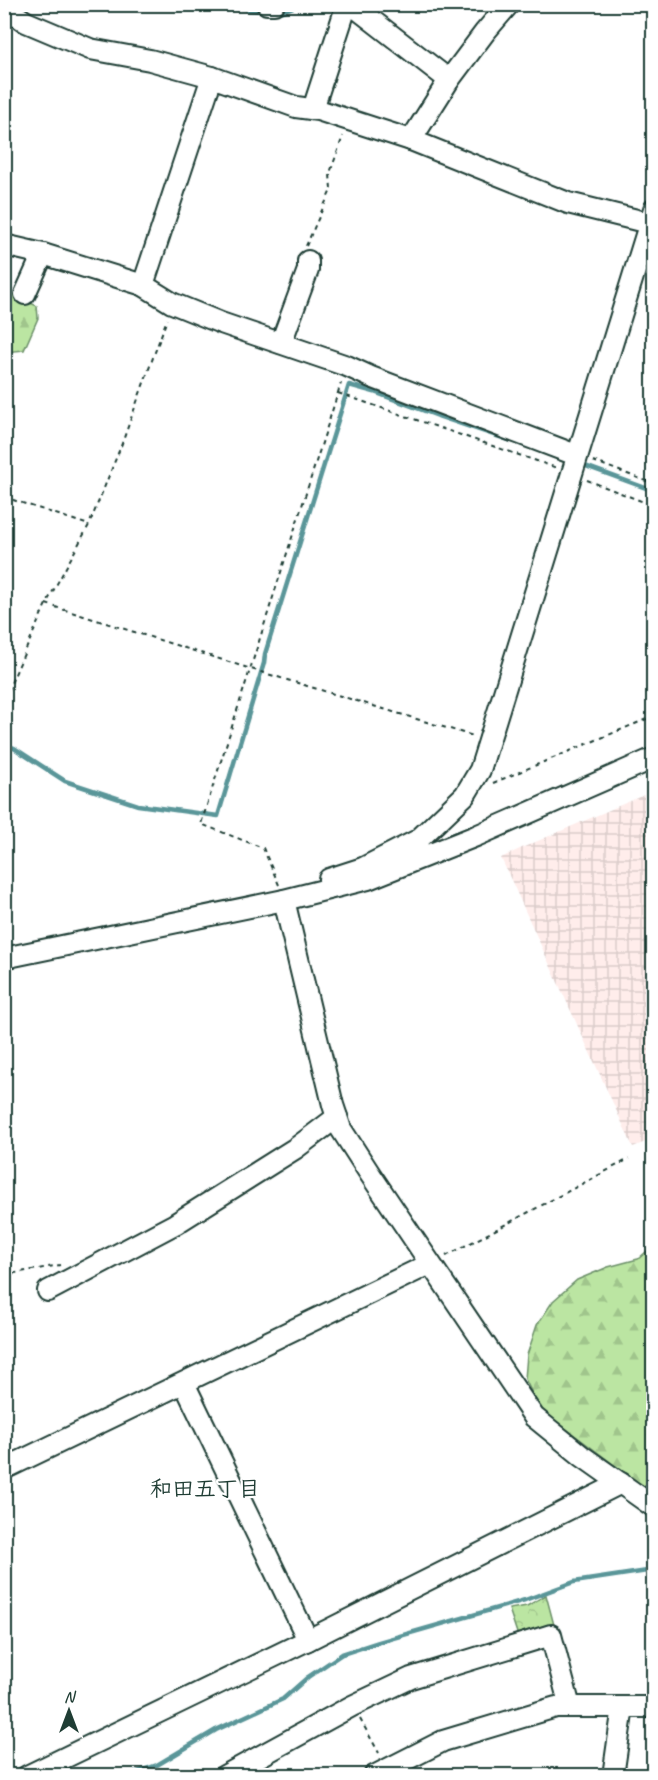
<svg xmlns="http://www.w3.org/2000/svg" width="658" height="1780" font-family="Caveat,'Klee One',sans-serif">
	<defs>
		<pattern id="industrial-grid" width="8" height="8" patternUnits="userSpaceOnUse" patternTransform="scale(1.5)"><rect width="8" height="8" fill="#ffedeb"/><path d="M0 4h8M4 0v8" fill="none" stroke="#daccca"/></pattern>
		<pattern id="forest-firs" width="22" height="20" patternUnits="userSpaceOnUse" patternTransform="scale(1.5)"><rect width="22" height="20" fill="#bbe5a2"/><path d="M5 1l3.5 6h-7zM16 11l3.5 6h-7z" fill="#a0c58c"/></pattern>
		<pattern id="park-crowns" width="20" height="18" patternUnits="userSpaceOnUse" patternTransform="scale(1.5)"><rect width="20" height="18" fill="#bbe5a2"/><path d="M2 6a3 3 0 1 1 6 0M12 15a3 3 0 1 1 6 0" fill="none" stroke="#a0c58c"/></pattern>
	</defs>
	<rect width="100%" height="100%" fill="#fff"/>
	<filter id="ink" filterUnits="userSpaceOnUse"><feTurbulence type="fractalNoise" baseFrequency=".0167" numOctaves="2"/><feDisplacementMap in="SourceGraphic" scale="12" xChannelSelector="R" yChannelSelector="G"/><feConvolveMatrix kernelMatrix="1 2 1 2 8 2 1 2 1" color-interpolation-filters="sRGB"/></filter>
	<g filter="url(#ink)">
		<polygon fill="url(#industrial-grid)" points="653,791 653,1139 633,1147 501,858 524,847"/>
		<g fill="url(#forest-firs)" stroke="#6d916b" stroke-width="1.5">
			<polygon points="5,291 37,306 38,318 24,350 5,352"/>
			<polygon points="653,1246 653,1494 540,1409 525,1379 527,1355 537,1325 553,1301 577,1280 608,1267 638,1259"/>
		</g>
		<polygon fill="url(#park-crowns)" stroke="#6d916b" stroke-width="1.5" points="546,1595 554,1625 518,1636 509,1609 527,1606"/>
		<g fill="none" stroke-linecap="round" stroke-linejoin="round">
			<g stroke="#5a9699" stroke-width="4.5">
				<polyline points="229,4 250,10 265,11"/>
				<polyline points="273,12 280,12 302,4"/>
				<polyline points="580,464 654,491"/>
				<polyline points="4,745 14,748 65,781 138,805 218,816 264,663 265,654 349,385 374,392 438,416 512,441"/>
				<polyline points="126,1776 157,1765 216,1730 283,1699 308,1677 342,1654 379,1642 525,1600 574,1582 654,1570"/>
			</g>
			<defs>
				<g id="minor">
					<polyline points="267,4 274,4"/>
					<polyline points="351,4 449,80"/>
					<polyline points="4,7 26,22 90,49 150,60 212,77 296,107 318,110 411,140 568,203 649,223"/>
					<polyline points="313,109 347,4"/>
					<polyline points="411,140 449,80 485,32 509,4"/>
					<polyline points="4,245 43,254 143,285 172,303 221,323 347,366 371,377 576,455"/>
					<polyline points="143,285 212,77"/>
					<polyline points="25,294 43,254"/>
					<polyline points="281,343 308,270 308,261"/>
					<polyline points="330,888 329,879 363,868 418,840 465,795 480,770 654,209"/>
					<polyline points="284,900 333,1105 341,1129 370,1174 534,1417 582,1456 654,1507"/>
					<polyline points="4,958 284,900 368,879 476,836 654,758"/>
					<polyline points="48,1291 175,1224 296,1148 337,1117"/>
					<polyline points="184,1383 308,1640"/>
					<polyline points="4,1469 430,1264"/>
					<polyline points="27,1776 308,1640 621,1483"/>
					<polyline points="224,1776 352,1706 411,1678 551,1635 570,1707"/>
					<polyline points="374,1776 443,1741 556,1707 654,1707"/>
					<polyline points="613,1776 623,1707"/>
				</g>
			</defs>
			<use href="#minor" stroke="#1f3d34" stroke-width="24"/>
			<g stroke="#1f3d34" stroke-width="2" stroke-dasharray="4.5 4.5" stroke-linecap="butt">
				<polyline points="306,246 331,190 330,173 343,136"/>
				<polyline points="338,393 557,468"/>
				<polyline points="593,461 654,484"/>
				<polyline points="587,480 654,506"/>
				<polyline points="4,497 89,525"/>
				<polyline points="46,604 251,669 473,736"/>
				<polyline points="4,699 46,604 89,525 121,446 167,319"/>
				<polyline points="493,783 654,716"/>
				<polyline points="279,885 263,848 201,824 341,383"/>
				<polyline points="446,1256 629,1159"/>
				<polyline points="4,1275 60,1265"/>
				<polyline points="360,1719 379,1753"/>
			</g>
			<use href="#minor" stroke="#fff" stroke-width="20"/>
		</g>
	</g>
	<g text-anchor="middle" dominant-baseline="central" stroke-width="4.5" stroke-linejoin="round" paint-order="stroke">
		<g font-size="22" font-weight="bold" fill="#1f3d34" stroke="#fff">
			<text x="205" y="1489">和田五丁目</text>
		</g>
	</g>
	<rect width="658" height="1780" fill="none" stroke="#fff" stroke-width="24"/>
	<rect x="12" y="12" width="634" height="1756" fill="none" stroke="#1f3d34" stroke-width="2" filter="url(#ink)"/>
	<g transform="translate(69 1711)" stroke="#ffffff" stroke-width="4.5" paint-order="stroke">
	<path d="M0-4.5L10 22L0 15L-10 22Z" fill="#1f3d34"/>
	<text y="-9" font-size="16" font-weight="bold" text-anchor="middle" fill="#1f3d34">N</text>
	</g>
</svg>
